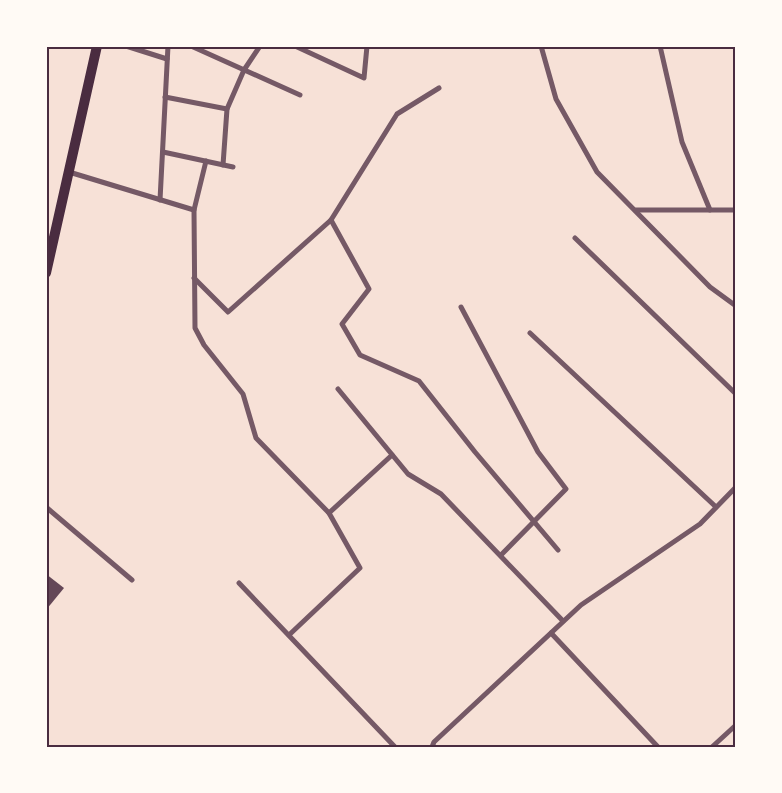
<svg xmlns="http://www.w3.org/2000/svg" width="782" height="793" font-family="Cabin,sans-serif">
	<rect width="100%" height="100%" fill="#f7e1d7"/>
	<polygon fill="#644757" points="46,574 64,588 46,610"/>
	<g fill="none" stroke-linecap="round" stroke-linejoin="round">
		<g stroke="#755966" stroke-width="5">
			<polyline points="126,46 167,59"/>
			<polyline points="191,46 300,95"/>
			<polyline points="295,46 364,78 367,46"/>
			<polyline points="541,46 556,99 597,172 710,287 736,306"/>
			<polyline points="660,46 682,142 710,210"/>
			<polyline points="165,97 227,109"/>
			<polyline points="163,152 233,167"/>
			<polyline points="206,161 194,210 195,328 204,345 243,394 256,438 329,513 360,568 289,635"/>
			<polyline points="223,165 227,109 244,70 260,46"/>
			<polyline points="69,172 194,210"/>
			<polyline points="160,200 168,46"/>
			<polyline points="636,210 736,210"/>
			<polyline points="331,220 369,289 342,324 360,355 419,381 475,452 558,550"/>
			<polyline points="575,238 736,394"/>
			<polyline points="194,278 228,312 331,220 397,114 439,88"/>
			<polyline points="461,307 538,452 566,489 501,555"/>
			<polyline points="530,333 716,507"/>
			<polyline points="338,389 408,474 441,494 563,621"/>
			<polyline points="46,507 132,580"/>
			<polyline points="329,513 392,455"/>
			<polyline points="239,583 395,747"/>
			<polyline points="551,633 658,747"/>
			<polyline points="432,747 434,742 581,605 700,524 736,487"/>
			<polyline points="712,747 736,725"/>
		</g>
		<polyline stroke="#4a2c40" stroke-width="10" points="46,273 97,46"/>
	</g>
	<rect width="782" height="793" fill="none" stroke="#fffaf5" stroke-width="95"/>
	<rect x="48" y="48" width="686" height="698" fill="none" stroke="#4a2c40" stroke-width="2"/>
</svg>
